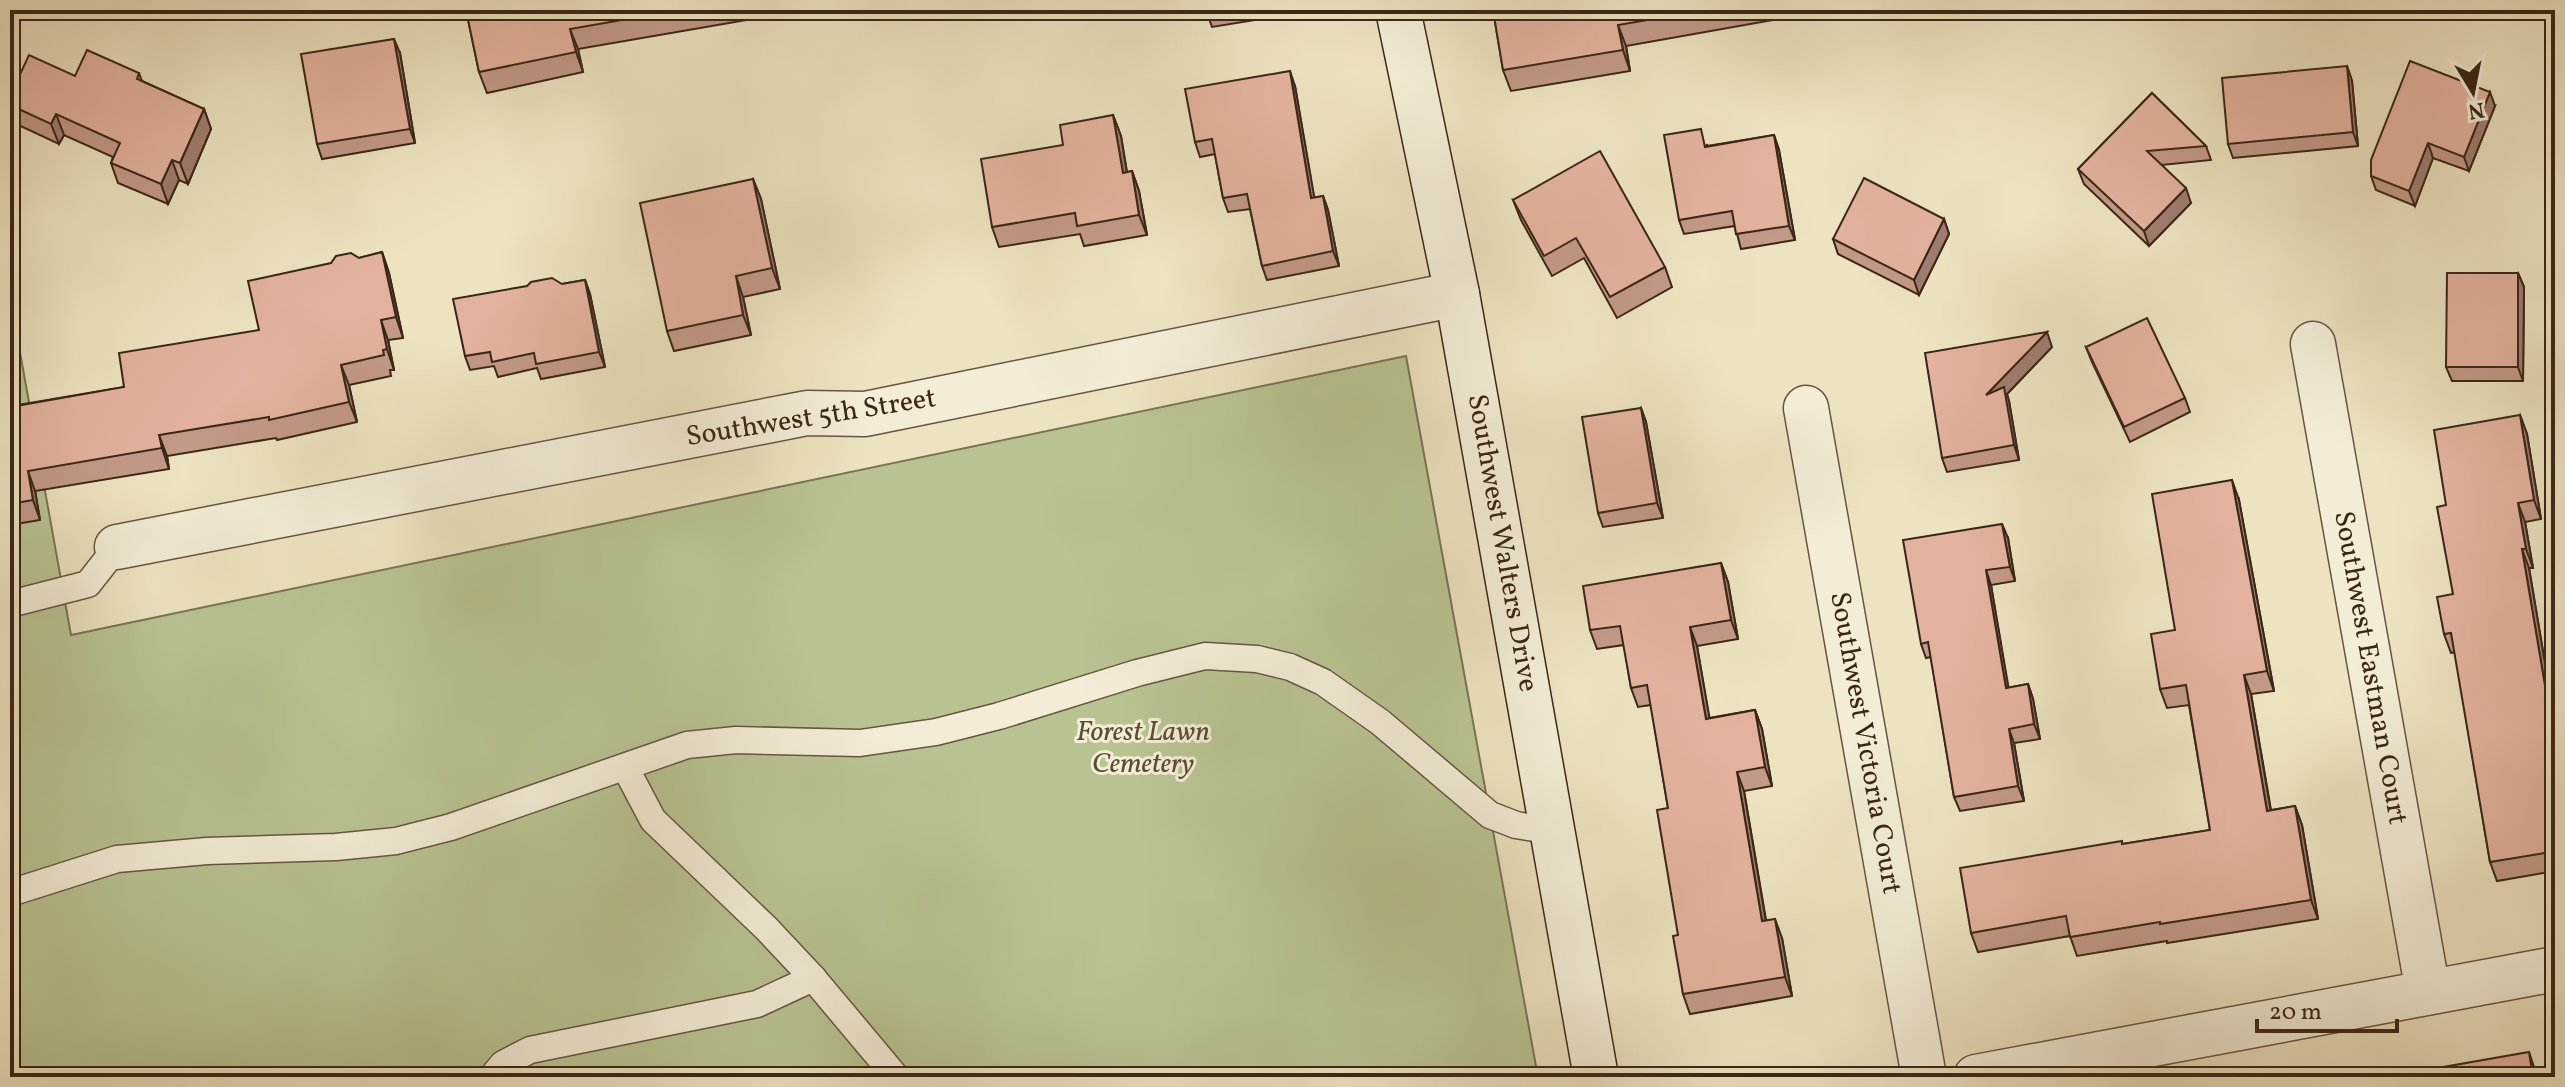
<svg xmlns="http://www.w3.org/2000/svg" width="2565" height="1087" font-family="Vollkorn,serif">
	<rect width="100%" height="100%" fill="#ede3c1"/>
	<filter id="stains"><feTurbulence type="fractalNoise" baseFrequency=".0025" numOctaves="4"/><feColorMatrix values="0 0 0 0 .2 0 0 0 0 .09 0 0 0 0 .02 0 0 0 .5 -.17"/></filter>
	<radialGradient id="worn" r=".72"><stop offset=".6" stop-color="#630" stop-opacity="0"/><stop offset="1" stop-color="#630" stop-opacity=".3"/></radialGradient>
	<polygon fill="#b9c392" stroke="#7a7454" stroke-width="2" points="10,297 71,635 1406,356 1538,1077 10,1077"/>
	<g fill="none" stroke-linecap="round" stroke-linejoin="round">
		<defs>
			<g id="lane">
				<polyline points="10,604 88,584 117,547"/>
				<polyline points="625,767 653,820 766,928 813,978"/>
				<polyline points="10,893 117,859 207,851 336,847 396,841 451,827 687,745 736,740 860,743 936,732 999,716 1137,673 1205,656 1257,659 1290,667 1323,682 1380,722 1490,815 1516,825 1553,831"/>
				<polyline points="492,1077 503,1064 530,1050 757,1004 813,978 896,1077"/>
			</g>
			<g id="street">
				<polyline points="2313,344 2428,992"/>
				<polyline points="1806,408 1924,1077"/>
				<polyline points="117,547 807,413 865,414 1457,294"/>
				<polyline points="1976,1077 2555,969"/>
			</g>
			<polyline id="secondary" points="1398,10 1457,294 1596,1077"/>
		</defs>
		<use href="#lane" stroke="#675541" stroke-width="29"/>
		<use href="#street" stroke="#675541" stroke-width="47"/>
		<use href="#secondary" stroke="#3a2616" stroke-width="47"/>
		<use href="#lane" stroke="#f3edd7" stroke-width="26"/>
		<use href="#street" stroke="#f3edd7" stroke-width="44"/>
		<use href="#secondary" stroke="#f3edd7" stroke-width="44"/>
	</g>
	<g fill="#c39988" stroke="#3a2616" stroke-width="2">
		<polygon points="466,10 769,10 770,16 578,49 583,72 487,93 479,72"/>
		<polygon points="1206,10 1285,10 1286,15 1212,27"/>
		<polygon points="1493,10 1783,10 1784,18 1626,46 1630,71 1511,91 1503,70"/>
		<polygon points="400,53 415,143 322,159 317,144"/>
		<polygon points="2347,66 2352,81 2358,146 2233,158 2228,144"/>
		<polygon points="139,73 142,81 204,109 211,129 188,184 179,180 168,204 118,183 111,163 113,157 64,135 59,144 14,123 10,112 10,96 75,76"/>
		<polygon points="1295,86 1314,198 1323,196 1328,210 1339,266 1267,280 1262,266 1250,209 1228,212 1223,198 1215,154 1200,157 1195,142"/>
		<polygon points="2152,93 2206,146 2211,160 2161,165 2191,203 2149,246 2084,184 2078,169"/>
		<polygon points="2495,106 2469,171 2433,158 2415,206 2376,190 2371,176"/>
		<polygon points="1113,115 1121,136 1127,172 1132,171 1139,191 1147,235 1084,246 1080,234 999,247 992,227 1063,145"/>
		<polygon points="1774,135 1779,150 1795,240 1741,249 1735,226 1684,234 1679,220 1707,144 1707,146"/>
		<polygon points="753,179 761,199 780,289 743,297 751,335 674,351 667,331"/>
		<polygon points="1513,200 1665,267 1672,287 1617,318 1584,258 1552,276 1521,220"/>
		<polygon points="1944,219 1949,234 1919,295 1838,254 1833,239"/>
		<polygon points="382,252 389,273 403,338 388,340 394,370 390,370 391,376 349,385 357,422 277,440 276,438 167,456 169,469 35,491 40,520 10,525 10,395 18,405 124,387 259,330 359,258"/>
		<polygon points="2518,273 2524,287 2523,381 2452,381 2446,367"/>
		<polygon points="585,280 590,294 605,367 541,379 537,368 498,377 494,366 470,370 465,356 562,284"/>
		<polygon points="2052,347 2007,394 2009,401 2019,460 1947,472 1942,458"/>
		<polygon points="2086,347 2185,398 2190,412 2130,442 2092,362"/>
		<polygon points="1641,408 1646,422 1663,518 1603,527 1598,513"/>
		<polygon points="2520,415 2527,434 2541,519 2525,522 2533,568 2529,568 2555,723 2555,871 2497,881 2490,862 2455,652 2451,653 2444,634 2453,594 2446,505"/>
		<polygon points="2239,500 2274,691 2251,694 2271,810 2295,806 2302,825 2318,919 2167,943 2167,941 2077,956 2070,936 1978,952 1971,933 2123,844 2210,830 2189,705 2167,708 2160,689"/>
		<polygon points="2008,538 2015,581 1991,585 2008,688 2028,684 2033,699 2040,739 2014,743 2024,801 1960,811 1954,797 1931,657 1926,658 1921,644"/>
		<polygon points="1721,563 1728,582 1738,639 1697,646 1709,718 1755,710 1762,729 1772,786 1744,791 1766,920 1782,938 1792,996 1690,1014 1683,994 1668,808 1651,705 1638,707 1631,688 1624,645 1597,649 1590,630"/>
	</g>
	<g fill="#9f7d6f" stroke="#3a2616" stroke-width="2">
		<polygon points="1618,25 1626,46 1630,71 1623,50"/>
		<polygon points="570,29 578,49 583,72 576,52"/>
		<polygon points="394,39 400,53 415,143 410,129"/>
		<polygon points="2347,66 2352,81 2358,146 2353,132"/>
		<polygon points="1290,71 1295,86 1317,213 1311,198"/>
		<polygon points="2490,92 2495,106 2469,171 2464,157"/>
		<polygon points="204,109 211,129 188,184 180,163"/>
		<polygon points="56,114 64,135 59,144 51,124"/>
		<polygon points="1113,115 1121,136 1130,193 1123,173"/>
		<polygon points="1774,135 1779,150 1795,240 1789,226"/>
		<polygon points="2428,143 2433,158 2415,206 2409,191"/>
		<polygon points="172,160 179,180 168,204 161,184"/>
		<polygon points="1132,171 1139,191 1147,235 1139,215"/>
		<polygon points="753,179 761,199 780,289 772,268"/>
		<polygon points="2186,188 2191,203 2149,246 2144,231"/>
		<polygon points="1323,196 1328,210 1339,266 1333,251"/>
		<polygon points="1944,219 1949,234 1919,295 1914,280"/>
		<polygon points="382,252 389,273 403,338 396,317"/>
		<polygon points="2518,273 2524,287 2523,381 2518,367"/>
		<polygon points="736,276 743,297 751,335 743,315"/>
		<polygon points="585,280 590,294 605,367 599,352"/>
		<polygon points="381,320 388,340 394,370 387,349"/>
		<polygon points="2047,332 2052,347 2007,394 2009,401 2019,460 2014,445 1986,395"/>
		<polygon points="341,365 349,385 357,422 349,402"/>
		<polygon points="1641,408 1646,422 1663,518 1657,503"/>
		<polygon points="2520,415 2527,434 2541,519 2534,500"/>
		<polygon points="159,435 167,456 169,469 162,448"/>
		<polygon points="28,471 35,491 40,520 33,500"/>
		<polygon points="2232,480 2239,500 2274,691 2267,671"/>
		<polygon points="2518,503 2525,522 2533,568 2526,549"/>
		<polygon points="2002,524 2008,538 2015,581 2010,567"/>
		<polygon points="2522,549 2529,568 2555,723 2555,745"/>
		<polygon points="1721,563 1728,582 1738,639 1731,620"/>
		<polygon points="1986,570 1991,585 2011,702 2006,688"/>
		<polygon points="1690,627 1697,646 1713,738 1706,719"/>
		<polygon points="2244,675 2251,694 2274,830 2267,811"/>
		<polygon points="2028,684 2033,699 2040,739 2034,724"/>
		<polygon points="1755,710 1762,729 1772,786 1765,767"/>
		<polygon points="2009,729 2014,743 2024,801 2018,786"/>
		<polygon points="1737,772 1744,791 1769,940 1762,921"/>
		<polygon points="2295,806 2302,825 2318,919 2311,900"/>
		<polygon points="2548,837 2555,856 2555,864 2551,852"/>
		<polygon points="1775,919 1782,938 1792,996 1785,977"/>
		<polygon points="2529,1052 2535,1070 2536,1077 2533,1077"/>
	</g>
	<g fill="#e3b29e" stroke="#3a2616" stroke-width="2">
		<polygon points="466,10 679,10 570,29 576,52 479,72"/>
		<polygon points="1206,10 1225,10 1207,13"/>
		<polygon points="1493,10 1706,10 1618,25 1623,50 1503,70"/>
		<polygon points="394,39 410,129 317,144 301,54"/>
		<polygon points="87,50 139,73 137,79 204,109 180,163 172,160 161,184 111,163 120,143 56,114 51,124 10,105 10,96 29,55 75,76"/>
		<polygon points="2410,61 2490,92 2464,157 2428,143 2409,191 2371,176 2371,160"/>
		<polygon points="2347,66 2353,132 2228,144 2222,78"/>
		<polygon points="1290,71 1311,198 1323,196 1333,251 1262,266 1247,194 1223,198 1212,139 1195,142 1185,89"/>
		<polygon points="2152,93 2206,146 2147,151 2186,188 2144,231 2078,169"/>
		<polygon points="1113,115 1123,173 1132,171 1139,215 1077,226 1075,213 992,227 981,159 1063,145 1060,125"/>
		<polygon points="1701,129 1705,147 1774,135 1789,226 1736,234 1732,211 1679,220 1664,135"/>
		<polygon points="1600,151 1665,267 1610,297 1576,238 1544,256 1513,200"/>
		<polygon points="1864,178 1944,219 1914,280 1833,239"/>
		<polygon points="753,179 772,268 736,276 743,315 667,331 640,203"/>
		<polygon points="382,252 396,317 381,320 387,349 383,350 384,355 341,365 349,402 269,420 269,417 159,435 162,448 28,471 33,500 10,504 10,395 14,394 16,406 124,387 119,353 259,330 248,281 331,263 336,256 351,253 359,258"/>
		<polygon points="2447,273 2518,273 2518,367 2446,367"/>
		<polygon points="552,278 562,284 585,280 599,352 536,364 534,353 492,362 490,352 465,356 453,299 527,286 531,282"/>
		<polygon points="2147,318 2185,398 2124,427 2086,347"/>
		<polygon points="2047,332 1986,395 2004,387 2014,445 1942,458 1925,353"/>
		<polygon points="1641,408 1657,503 1598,513 1582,417"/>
		<polygon points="2520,415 2534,500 2518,503 2526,549 2522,549 2555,745 2555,836 2548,837 2551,852 2490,862 2451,633 2444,634 2437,597 2453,594 2437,507 2446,505 2434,430"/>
		<polygon points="2232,480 2267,671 2244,675 2267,811 2295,806 2311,900 2160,924 2160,922 2070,937 2066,916 1971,933 1960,868 2122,841 2122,844 2210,830 2186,685 2160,689 2151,634 2175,630 2152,494"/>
		<polygon points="2002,524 2010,567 1986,570 2006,688 2028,684 2034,724 2009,729 2018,786 1954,797 1928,642 1921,644 1903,540"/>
		<polygon points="1721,563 1731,620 1690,627 1706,719 1755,710 1765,767 1737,772 1762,921 1775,919 1785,977 1683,994 1673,936 1678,935 1657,810 1668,808 1647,685 1631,688 1620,626 1590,630 1583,586"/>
		<polygon points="2529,1052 2533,1077 2386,1077"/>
	</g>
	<g text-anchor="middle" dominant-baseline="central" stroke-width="6" stroke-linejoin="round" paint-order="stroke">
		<g font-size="28" fill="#3a2616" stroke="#f3edd7">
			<text transform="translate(811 418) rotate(-9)">Southwest 5th Street</text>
			<text transform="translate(1502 543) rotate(80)">Southwest Walters Drive</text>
			<text transform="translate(2370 668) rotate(80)">Southwest Eastman Court</text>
			<text transform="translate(1865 743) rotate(80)">Southwest Victoria Court</text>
		</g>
		<g font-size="28" font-style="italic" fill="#5a4d35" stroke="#f3edd7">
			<text x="1143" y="732">Forest Lawn<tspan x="1143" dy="32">Cemetery</tspan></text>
		</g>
	</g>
	<rect width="2565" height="1087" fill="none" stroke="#ede3c1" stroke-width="40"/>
	<rect x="12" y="12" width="2541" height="1063" fill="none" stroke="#3a2616" stroke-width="4"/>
	<rect x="20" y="20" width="2525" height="1047" fill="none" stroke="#3a2616" stroke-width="2"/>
	<g transform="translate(2473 92) rotate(170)" stroke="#f3edd7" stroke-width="6" paint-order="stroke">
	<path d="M0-6L14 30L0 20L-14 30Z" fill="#3a2616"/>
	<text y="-12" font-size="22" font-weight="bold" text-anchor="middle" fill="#3a2616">N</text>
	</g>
	<path d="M2257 1019v12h140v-12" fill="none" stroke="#3a2616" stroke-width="4"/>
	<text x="2269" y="1019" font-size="24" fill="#3a2616" stroke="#f3edd7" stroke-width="6" paint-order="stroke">20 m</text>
	<rect width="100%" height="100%" filter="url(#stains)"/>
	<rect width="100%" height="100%" fill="url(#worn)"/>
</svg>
